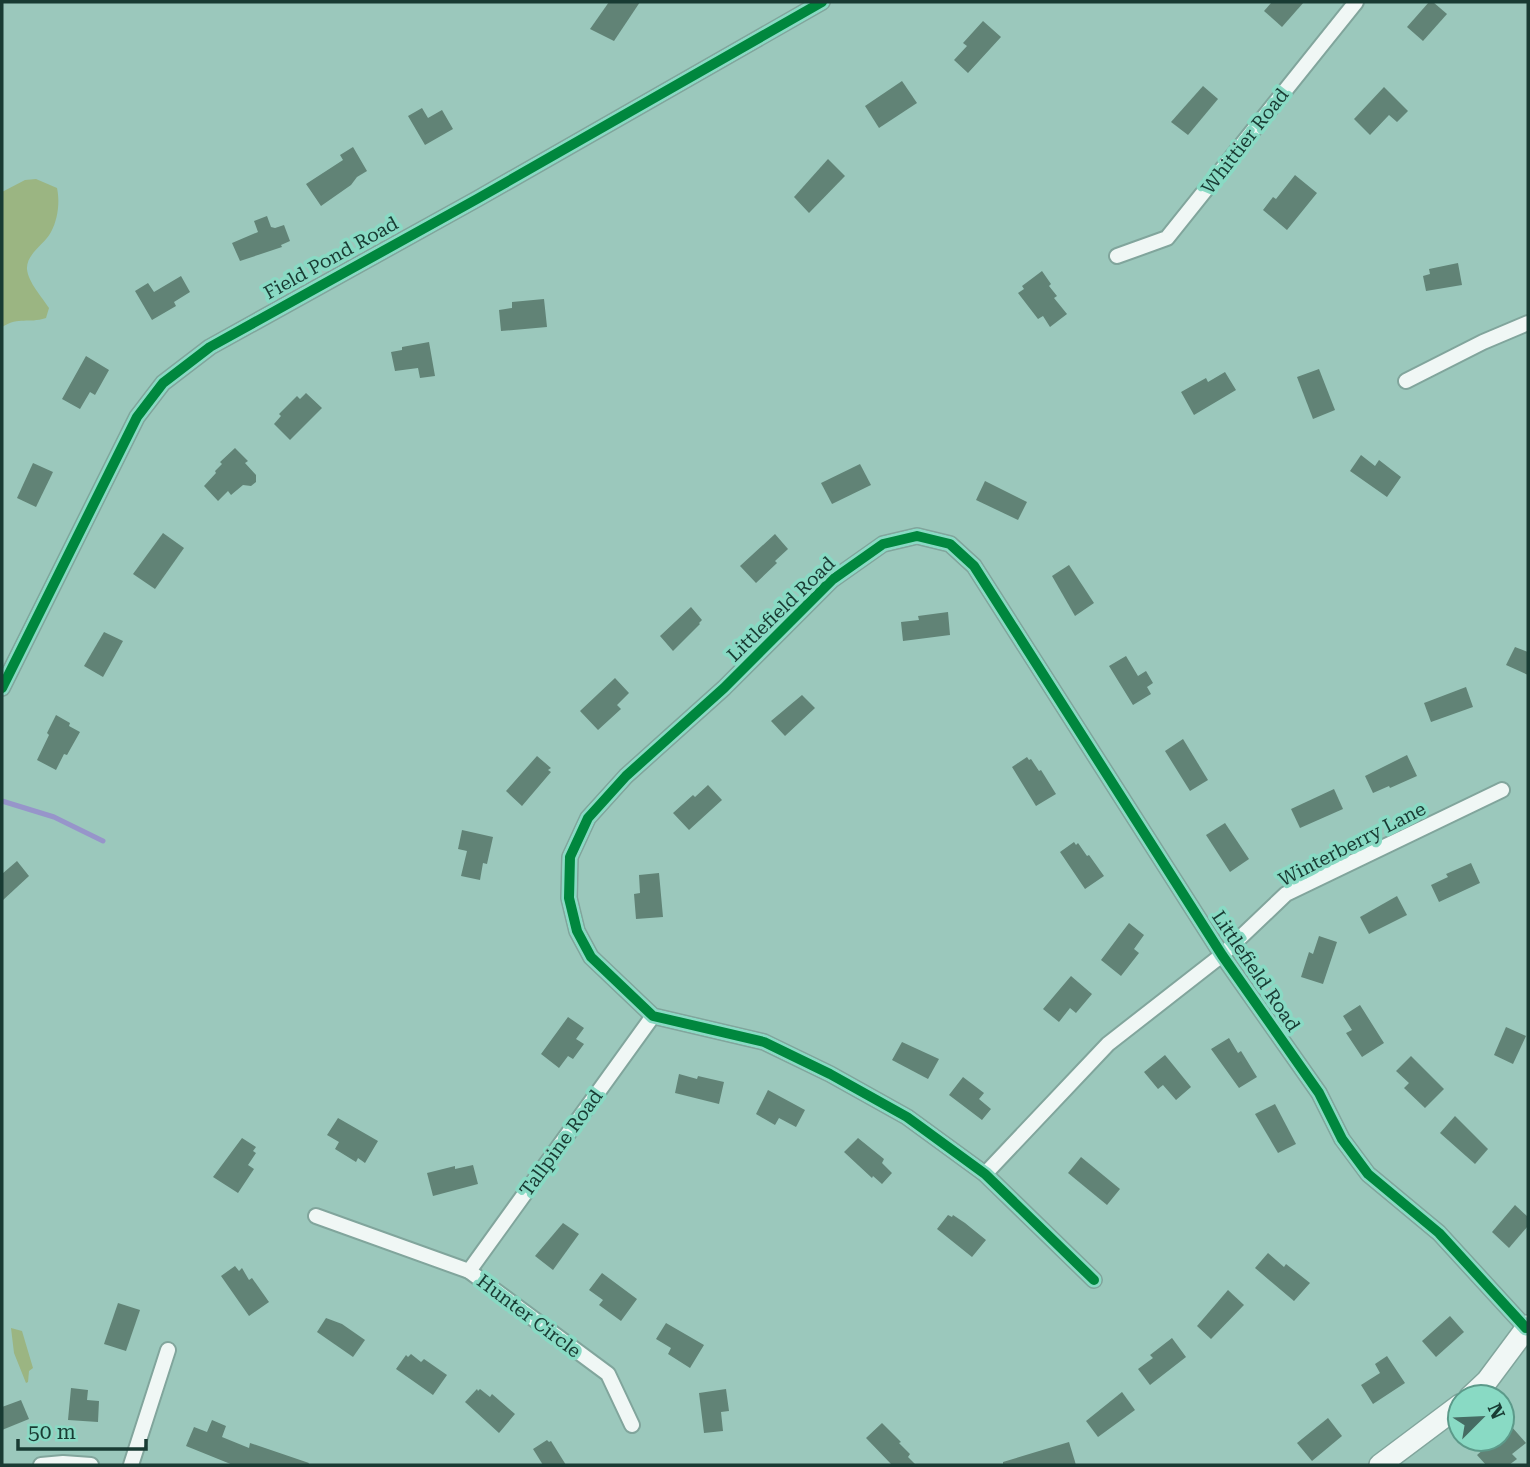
<svg xmlns="http://www.w3.org/2000/svg" width="1530" height="1467" font-family="'Roboto Serif',serif">
	<rect width="100%" height="100%" fill="#9bc8bc"/>
	<g fill="#9bb582">
		<path d="M36,179L57,188C60,202 58,219 51,232C45,244 26,254 27,269C28,282 42,297 49,308L46,318C27,324 20,316 2,327V192L25,180Z"/>
		<polygon points="11,1328 22,1331 33,1368 29,1371 28,1382 26,1383 14,1353"/>
	</g>
	<g fill="none" stroke-linecap="round" stroke-linejoin="round">
		<polyline stroke="#9795ca" stroke-width="5" points="2,801 54,817 103,841"/>
	</g>
	<g fill="#618376">
		<polygon points="609,2 640,2 614,41 590,29"/>
		<polygon points="1272,2 1304,2 1282,27 1264,11"/>
		<polygon points="1429,2 1433,2 1447,14 1423,41 1407,27"/>
		<polygon points="983,21 1001,37 968,73 954,60 967,46 963,43"/>
		<polygon points="902,81 917,103 879,128 865,106"/>
		<polygon points="1203,86 1218,99 1188,135 1171,122"/>
		<polygon points="1384,87 1408,111 1397,122 1389,115 1370,135 1354,119"/>
		<polygon points="422,108 428,118 442,110 453,129 425,145 408,116"/>
		<polygon points="353,147 367,171 357,177 351,185 321,206 306,184 343,160 340,155"/>
		<polygon points="828,159 845,176 809,213 794,197"/>
		<polygon points="1295,175 1317,193 1287,230 1263,210 1273,197 1276,199"/>
		<polygon points="267,216 271,227 275,228 284,225 290,241 281,245 282,247 240,261 232,243 258,232 254,221"/>
		<polygon points="1458,263 1462,285 1426,291 1423,276 1430,274 1429,269"/>
		<polygon points="1042,271 1051,284 1049,286 1057,296 1054,298 1067,314 1050,327 1043,316 1038,319 1018,293 1024,289 1022,286"/>
		<polygon points="181,276 190,292 174,302 176,306 152,320 135,291 148,283 154,292"/>
		<polygon points="544,299 547,327 501,331 499,310 512,308 512,302"/>
		<polygon points="429,342 435,376 420,378 418,368 395,371 391,352 402,350 402,347"/>
		<polygon points="86,356 109,370 95,395 90,392 80,409 62,399"/>
		<polygon points="1319,369 1335,410 1313,419 1297,377"/>
		<polygon points="1225,372 1236,390 1194,415 1181,392 1206,378 1208,382"/>
		<polygon points="306,393 322,408 290,440 274,424 281,416 279,414 297,396 300,399"/>
		<polygon points="235,448 248,461 245,463 256,475 256,482 251,486 243,485 231,495 228,491 218,501 204,486 216,473 215,471 222,464 220,462"/>
		<polygon points="1361,455 1375,466 1379,460 1401,477 1387,497 1350,471"/>
		<polygon points="33,463 53,472 36,507 17,498"/>
		<polygon points="860,464 871,485 832,504 821,483"/>
		<polygon points="985,481 1027,502 1018,520 976,500"/>
		<polygon points="163,533 184,548 155,589 133,574"/>
		<polygon points="775,534 788,549 775,561 777,563 756,583 740,566"/>
		<polygon points="1069,565 1094,603 1075,616 1052,576"/>
		<polygon points="691,607 702,620 699,623 700,624 673,651 660,636"/>
		<polygon points="948,612 950,635 903,641 901,622 919,620 918,616"/>
		<polygon points="104,632 123,641 103,677 84,666"/>
		<polygon points="1515,647 1528,652 1528,675 1506,665"/>
		<polygon points="1126,656 1138,676 1146,671 1153,683 1147,687 1151,694 1133,705 1109,666"/>
		<polygon points="615,678 629,693 617,705 621,709 598,730 580,711"/>
		<polygon points="1466,687 1473,707 1431,722 1424,703"/>
		<polygon points="802,695 815,708 785,736 771,721"/>
		<polygon points="56,715 70,723 69,726 80,732 67,755 64,754 56,770 37,760 49,735 47,733"/>
		<polygon points="1183,739 1208,780 1190,791 1165,751"/>
		<polygon points="1407,755 1417,776 1390,788 1389,786 1373,793 1365,776"/>
		<polygon points="537,756 551,768 548,770 551,772 522,806 506,791"/>
		<polygon points="1027,757 1029,760 1031,759 1039,771 1041,770 1056,794 1036,806 1012,767"/>
		<polygon points="708,785 722,800 689,830 673,813 693,795 695,797"/>
		<polygon points="1334,789 1343,809 1300,828 1291,809"/>
		<polygon points="1225,823 1249,859 1230,872 1206,835"/>
		<polygon points="462,830 493,837 487,864 483,863 480,880 461,876 467,851 458,849"/>
		<polygon points="1074,842 1076,845 1078,843 1087,856 1089,855 1104,876 1085,889 1060,852"/>
		<polygon points="17,861 29,876 2,901 2,874"/>
		<polygon points="1471,863 1480,883 1439,902 1431,885 1448,877 1446,874"/>
		<polygon points="659,873 663,917 636,919 634,894 640,893 639,875"/>
		<polygon points="1397,896 1407,915 1369,934 1360,917"/>
		<polygon points="1129,923 1144,935 1134,949 1139,953 1121,976 1101,960"/>
		<polygon points="1319,936 1337,942 1323,984 1301,977 1309,952 1313,954"/>
		<polygon points="1071,976 1092,994 1076,1013 1070,1008 1059,1022 1043,1009"/>
		<polygon points="1360,1005 1384,1043 1362,1057 1346,1033 1352,1030 1343,1016"/>
		<polygon points="568,1017 584,1028 576,1039 584,1044 573,1059 568,1056 559,1068 541,1054"/>
		<polygon points="1506,1027 1526,1036 1513,1064 1494,1055"/>
		<polygon points="1229,1038 1238,1053 1241,1051 1257,1077 1239,1088 1211,1049"/>
		<polygon points="902,1042 939,1059 928,1079 892,1060"/>
		<polygon points="1165,1055 1191,1087 1176,1100 1163,1085 1158,1089 1144,1072"/>
		<polygon points="1411,1056 1444,1089 1425,1108 1404,1088 1409,1083 1396,1071"/>
		<polygon points="679,1074 697,1079 698,1076 724,1082 719,1104 675,1093"/>
		<polygon points="963,1077 984,1093 979,1099 991,1109 982,1120 949,1095"/>
		<polygon points="768,1090 805,1110 796,1127 779,1118 775,1125 756,1114"/>
		<polygon points="1275,1104 1296,1144 1278,1153 1255,1114"/>
		<polygon points="1455,1116 1488,1149 1475,1164 1440,1133"/>
		<polygon points="338,1118 378,1141 365,1163 358,1158 356,1162 335,1149 339,1142 327,1135"/>
		<polygon points="242,1138 256,1147 253,1151 256,1153 248,1165 254,1169 238,1193 213,1177"/>
		<polygon points="858,1138 884,1159 882,1163 892,1173 882,1184 873,1176 872,1178 844,1152"/>
		<polygon points="1081,1157 1120,1189 1107,1205 1068,1173"/>
		<polygon points="473,1165 478,1184 433,1196 427,1173 455,1166 455,1169"/>
		<polygon points="1515,1205 1528,1217 1528,1226 1509,1248 1492,1232"/>
		<polygon points="948,1215 952,1217 953,1215 965,1223 986,1240 972,1257 937,1229"/>
		<polygon points="563,1223 579,1234 553,1270 535,1256"/>
		<polygon points="1268,1253 1284,1267 1286,1264 1310,1283 1294,1301 1255,1268"/>
		<polygon points="235,1266 239,1271 242,1268 249,1280 252,1278 269,1302 249,1316 221,1276"/>
		<polygon points="602,1273 637,1299 621,1321 599,1305 603,1300 589,1290"/>
		<polygon points="1228,1290 1244,1305 1211,1339 1197,1326"/>
		<polygon points="118,1303 140,1310 126,1351 104,1344"/>
		<polygon points="1450,1316 1464,1332 1436,1357 1422,1341"/>
		<polygon points="326,1318 342,1324 365,1340 353,1357 317,1332"/>
		<polygon points="666,1323 704,1345 690,1368 668,1354 671,1348 656,1339"/>
		<polygon points="1172,1338 1186,1357 1150,1385 1138,1369 1153,1358 1150,1355"/>
		<polygon points="411,1354 421,1362 424,1359 447,1375 433,1395 396,1369 406,1355 408,1357"/>
		<polygon points="1387,1356 1405,1383 1373,1404 1361,1385 1380,1373 1375,1364"/>
		<polygon points="71,1388 88,1390 87,1400 99,1401 98,1422 68,1420"/>
		<polygon points="477,1389 478,1391 480,1389 490,1397 492,1394 515,1414 499,1433 465,1402"/>
		<polygon points="726,1389 729,1411 721,1412 723,1431 704,1433 699,1393"/>
		<polygon points="1122,1392 1135,1410 1098,1437 1086,1421"/>
		<polygon points="21,1400 29,1419 2,1430 2,1407"/>
		<polygon points="1328,1418 1342,1436 1312,1461 1297,1443"/>
		<polygon points="212,1420 226,1426 222,1437 249,1448 250,1443 309,1463 308,1465 233,1465 186,1446 194,1427 207,1432"/>
		<polygon points="882,1423 901,1442 899,1443 910,1454 908,1457 916,1465 892,1465 866,1438"/>
		<polygon points="1511,1426 1526,1443 1512,1454 1517,1459 1509,1465 1486,1465 1477,1455 1484,1449 1482,1446 1491,1439 1502,1439 1502,1434"/>
		<polygon points="547,1440 549,1442 551,1441 566,1465 543,1465 533,1449"/>
		<polygon points="1069,1442 1076,1465 1003,1465 1003,1462"/>
	</g>
	<g fill="none" stroke-linecap="round" stroke-linejoin="round">
		<defs>
			<g id="street">
				<polyline points="1117,256 1167,238 1356,2"/>
				<polyline points="1406,381 1483,342 1528,323"/>
				<polyline points="2,688 137,417 163,383 210,347 477,199 822,2"/>
				<polyline points="985,1174 1108,1044 1222,955 1286,894 1502,790"/>
				<polyline points="316,1216 469,1271 608,1374 632,1425"/>
				<polyline points="469,1271 653,1016"/>
				<polyline points="1094,1280 985,1174 907,1117 830,1074 764,1042 653,1016 591,957 577,931 569,898 570,857 588,818 626,776 724,688 832,580 883,544 917,536 950,544 974,566 1222,955 1319,1093 1342,1139 1368,1174 1439,1233 1526,1328"/>
				<polyline points="41,1465 63,1463 91,1465"/>
				<polyline points="131,1465 168,1350"/>
			</g>
			<g id="secondary">
				<polyline points="1470,1397 1487,1381 1528,1326"/>
				<polyline points="1380,1465 1460,1405"/>
			</g>
		</defs>
		<use href="#street" stroke="#81a59c" stroke-width="18"/>
		<use href="#secondary" stroke="#81a59c" stroke-width="24"/>
		<use href="#street" stroke="#f0f7f5" stroke-width="14"/>
		<use href="#secondary" stroke="#f0f7f5" stroke-width="21"/>
		<defs>
			<g id="cycleway">
				<polyline points="2,688 137,417 163,383 210,347 477,199 822,2"/>
				<polyline points="1094,1280 985,1174 907,1117 830,1074 764,1042 653,1016 591,957 577,931 569,898 570,857 588,818 626,776 724,688 832,580 883,544 917,536 950,544 974,566 1222,955 1319,1093 1342,1139 1368,1174 1439,1233 1526,1328"/>
			</g>
		</defs>
		<use href="#cycleway" stroke="#89dac4" stroke-width="15"/>
		<use href="#cycleway" stroke="#00873e" stroke-width="10"/>
	</g>
	<g text-anchor="middle" dominant-baseline="central" stroke-width="7" stroke-linejoin="round" paint-order="stroke">
		<g font-size="19" fill="#193b33" stroke="#89dac4">
			<text transform="translate(1245 141) rotate(-52)">Whittier Road</text>
			<text transform="translate(331 258) rotate(-29)">Field Pond Road</text>
			<text transform="translate(781 609) rotate(-44)">Littlefield Road</text>
			<text transform="translate(1352 844) rotate(-27)">Winterberry Lane</text>
			<text transform="translate(1256 971) rotate(56)">Littlefield Road</text>
			<text transform="translate(561 1143) rotate(-54)">Tallpine Road</text>
			<text transform="translate(529 1316) rotate(37)">Hunter Circle</text>
		</g>
	</g>
	<rect width="1530" height="1467" fill="none" stroke="#193b33" stroke-width="7"/>
	<g transform="translate(1481 1418) rotate(66)"><circle r="33" fill="#89dac4" stroke="#5c9a8a" stroke-width="2"/>
	<path d="M0-5L12 26L0 18L-12 26Z" fill="#466c63"/>
	<text y="-10" font-size="19" font-weight="bold" text-anchor="middle" fill="#193b33">N</text>
	</g>
	<path d="M18 1439v10h128v-10" fill="none" stroke="#193b33" stroke-width="3.5"/>
	<text x="28" y="1439" font-size="21" fill="#193b33" stroke="#89dac4" stroke-width="5" paint-order="stroke">50 m</text>
</svg>
